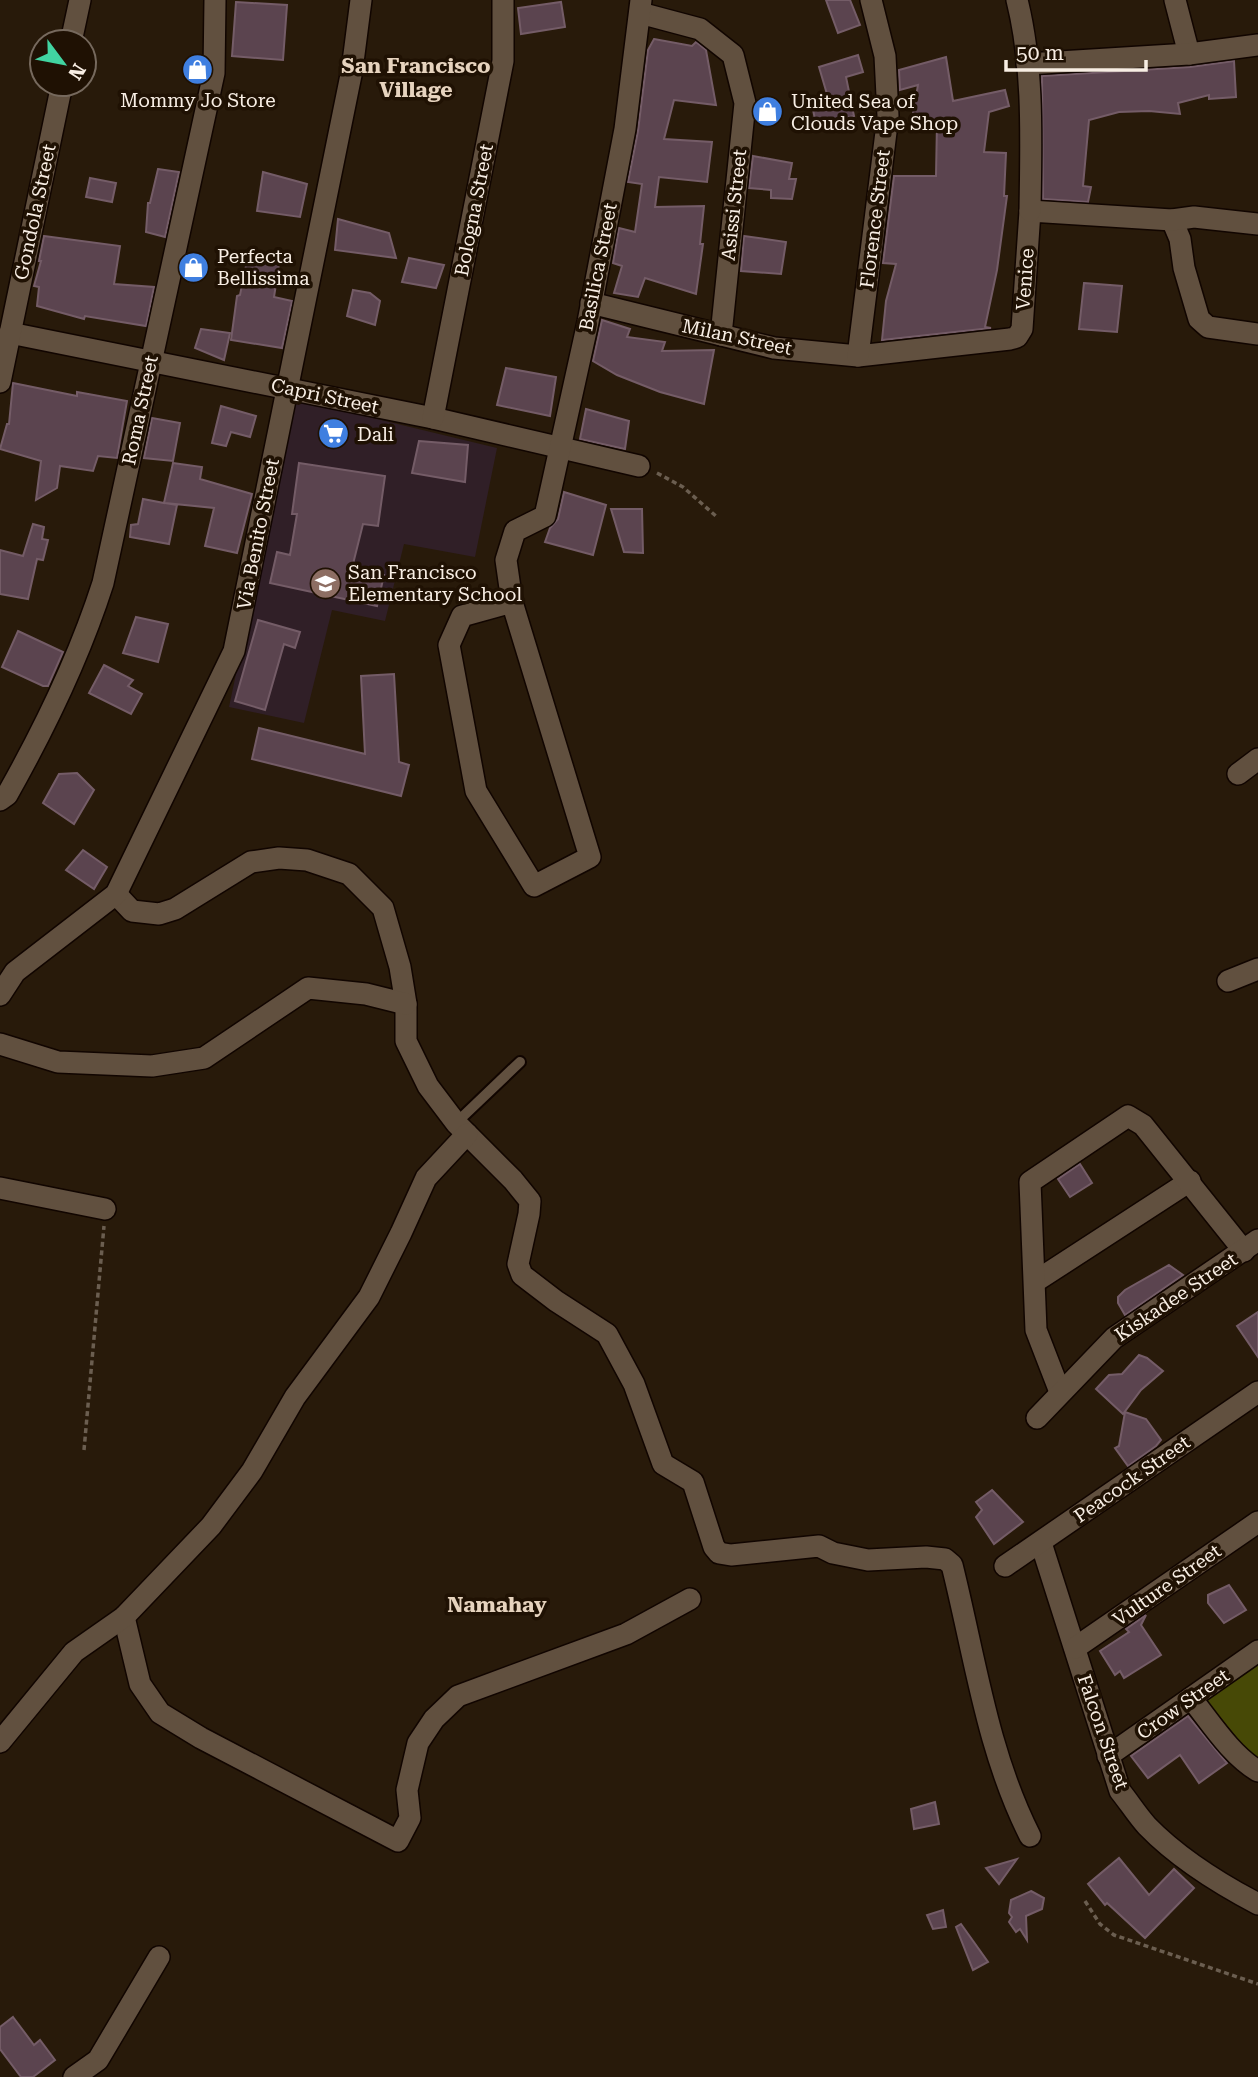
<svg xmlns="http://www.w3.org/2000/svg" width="1258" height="2077" font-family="'Roboto Serif',serif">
	<rect width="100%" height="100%" fill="#281a0a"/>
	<polygon fill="#301f27" points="294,399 497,448 475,557 404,544 385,621 332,610 304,723 229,707"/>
	<polygon fill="#474906" points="1258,1663 1258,1759 1253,1757 1206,1700"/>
	<g fill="#5b444f" stroke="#745c67" stroke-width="2">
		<polygon points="826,0 850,0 860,25 838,33"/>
		<polygon points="236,2 287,5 283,60 232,56"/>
		<polygon points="561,2 565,27 521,34 518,8"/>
		<polygon points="654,39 692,46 696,42 706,50 716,105 674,100 664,139 712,142 707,182 659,177 655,207 704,206 700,244 703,244 696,294 645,278 638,297 614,293 622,266 613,263 619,228 635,232 642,184 628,182 638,131 648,50"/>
		<polygon points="858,55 863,72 846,77 854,116 816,124 812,105 829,101 819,67"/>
		<polygon points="946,57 953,101 1005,90 1009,106 989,112 984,152 1006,153 1004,196 1007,196 997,270 985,327 991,328 882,340 886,301 896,264 883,263 894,176 936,176 937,122 911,125 918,85 900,90 899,70"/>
		<polygon points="1234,61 1236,97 1209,99 1209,95 1178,103 1180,114 1149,111 1119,112 1089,120 1083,186 1091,187 1088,202 1043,199 1042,76 1190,67"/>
		<polygon points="753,156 792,163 789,179 796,179 792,199 771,198 771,190 749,188"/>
		<polygon points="158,169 179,172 165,237 146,232 148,203 150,203"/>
		<polygon points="263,172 307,184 300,217 257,211"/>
		<polygon points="90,178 116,183 112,202 86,197"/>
		<polygon points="338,219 389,233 396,258 335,250"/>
		<polygon points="44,236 120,246 114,284 154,287 146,326 85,316 84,319 37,306 39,287 34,286 41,261 39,261"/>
		<polygon points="744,236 786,242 781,274 741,271"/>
		<polygon points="248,256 266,257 279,265 274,297 292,301 282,348 231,340 237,296 240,295"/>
		<polygon points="409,258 444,265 436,288 402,282"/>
		<polygon points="1084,283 1122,286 1117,332 1079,329"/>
		<polygon points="353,290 370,293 380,301 375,325 347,316"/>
		<polygon points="602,320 630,329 627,337 665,342 662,351 714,350 704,404 660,392 617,375 593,361"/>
		<polygon points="201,329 230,333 224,360 195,348"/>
		<polygon points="506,368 556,377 550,416 497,405"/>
		<polygon points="13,383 77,396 77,392 127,401 117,458 98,456 93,471 60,466 57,488 36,500 41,461 0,449 7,424 9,424"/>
		<polygon points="221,406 256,416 250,437 231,432 226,446 212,443"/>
		<polygon points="586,409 629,421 625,449 580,439"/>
		<polygon points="152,418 180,423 173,461 144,458"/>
		<polygon points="419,441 468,445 465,482 412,473"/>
		<polygon points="173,463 202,467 200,479 252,494 237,553 205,546 214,508 165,503 177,505 169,544 130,537 131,525 138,524 143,499 164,503"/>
		<polygon points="299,463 385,476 378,526 363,524 352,568 384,575 377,606 270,583 277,552 290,555 297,514 292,514"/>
		<polygon points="564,492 606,505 593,555 545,542 550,528 558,519"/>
		<polygon points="611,509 642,509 643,553 624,552"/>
		<polygon points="33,524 44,527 42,539 48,540 43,560 37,559 28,599 0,594 0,550 23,556"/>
		<polygon points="136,617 168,624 158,662 123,653"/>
		<polygon points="258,620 300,632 295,648 284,644 265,710 235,701"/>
		<polygon points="18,631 63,652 48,686 43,686 2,667"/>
		<polygon points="104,665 133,680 128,686 142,694 131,714 89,693"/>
		<polygon points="394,674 399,762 409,765 401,796 252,759 259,728 365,754 361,676"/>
		<polygon points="77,773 94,790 74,824 43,803 59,774"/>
		<polygon points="83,850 107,867 94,889 66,870"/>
		<polygon points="1080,1164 1092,1183 1070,1197 1058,1179"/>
		<polygon points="1169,1265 1183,1275 1125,1315 1118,1303 1118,1297 1125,1290"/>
		<polygon points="1258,1312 1258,1357 1237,1326"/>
		<polygon points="1139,1355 1147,1358 1163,1371 1141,1390 1123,1414 1096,1389 1109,1375 1122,1374"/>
		<polygon points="1125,1412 1146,1419 1161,1440 1156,1446 1128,1466 1115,1448 1119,1446"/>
		<polygon points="992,1490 1023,1522 994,1544 976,1517 982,1510 976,1502"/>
		<polygon points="1229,1585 1246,1610 1224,1623 1208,1603 1208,1595"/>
		<polygon points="1146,1615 1141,1625 1161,1655 1124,1678 1120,1671 1115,1675 1100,1651 1129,1632 1126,1629"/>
		<polygon points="1188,1716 1227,1763 1199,1783 1180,1755 1148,1778 1131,1756"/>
		<polygon points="935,1802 939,1824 914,1829 911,1809"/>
		<polygon points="1119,1858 1149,1895 1174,1869 1194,1888 1145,1938 1107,1903 1105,1905 1088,1884"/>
		<polygon points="1017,1859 999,1884 986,1868"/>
		<polygon points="1031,1891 1044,1898 1042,1909 1026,1916 1027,1940 1020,1929 1016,1932 1009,1922 1012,1917 1009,1913 1011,1900"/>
		<polygon points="943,1910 946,1927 933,1929 927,1915"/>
		<polygon points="961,1924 988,1962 973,1970 956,1927"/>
		<polygon points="13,2017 34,2045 40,2040 55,2060 33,2077 21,2077 0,2049 0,2027"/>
	</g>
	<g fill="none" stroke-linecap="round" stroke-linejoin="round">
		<defs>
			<polyline id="lane" points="456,1123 520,1062"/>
			<g id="street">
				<polyline points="1175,0 1189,54"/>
				<polyline points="640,13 700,29 733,55 745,103 721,335"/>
				<polyline points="71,42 80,0"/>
				<polyline points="1027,64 1189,54 1258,45"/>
				<polyline points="1172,220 1180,239 1184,268 1199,319 1208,327 1258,334"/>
				<polyline points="591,303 774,348 858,356 1010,339 1017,337 1022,329 1030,211 1172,220 1194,217 1258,224"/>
				<polyline points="10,333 433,418 639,466"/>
				<polyline points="858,356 888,116 885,56 871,0"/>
				<polyline points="0,382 62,84"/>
				<polyline points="433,418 503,61 503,0"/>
				<polyline points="512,602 462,616 449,645 476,791 534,886 590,857 512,602 506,560 515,531 545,516 588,322 625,129 641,0"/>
				<polyline points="1238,774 1258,759"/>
				<path d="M0,800L7,795C46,726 79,658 103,583L214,73L215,0"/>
				<path d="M116,894L132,911L159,914L175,909L251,862L279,858L307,860L349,874L383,908L400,967L406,1004V1041L428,1086L456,1123L513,1180L530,1201L529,1214L518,1264L522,1275L556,1301L607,1334L634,1384L663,1464L693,1482L714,1547L719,1553L731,1555L819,1546L833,1553L868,1560L926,1557L945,1559L952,1565C975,1657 987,1751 1030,1836"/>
				<polyline points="1228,981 1258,969"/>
				<polyline points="0,995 15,972 116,894 234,651 352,70 361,0"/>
				<polyline points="0,1044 58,1062 152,1066 204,1058 308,988 366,994 406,1004"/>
				<polyline points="0,1188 105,1209"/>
				<polyline points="1036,1281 1190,1181"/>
				<polyline points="1060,1392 1036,1330 1030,1182 1128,1116 1143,1125 1244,1251"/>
				<polyline points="1037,1418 1114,1338 1258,1240"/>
				<path d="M1041,1543L1120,1791C1129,1802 1137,1815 1147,1826C1178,1858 1218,1883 1258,1904"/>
				<polyline points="1005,1566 1258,1392"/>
				<polyline points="124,1617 140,1684 160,1713 201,1738 398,1841 410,1818 407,1790 418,1743 434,1719 458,1696 626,1634 690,1599"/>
				<polyline points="1075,1648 1258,1522"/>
				<path d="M1191,1698C1211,1723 1231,1755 1258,1771"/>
				<polyline points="0,1742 74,1652 124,1617 211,1526 252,1471 295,1397 369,1297 401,1233 426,1178 467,1134"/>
				<polyline points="1108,1756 1258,1651"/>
				<polyline points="74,2077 98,2060 159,1957"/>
			</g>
			<path id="secondary" d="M1017,0C1034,68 1031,141 1030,211"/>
		</defs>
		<use href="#lane" stroke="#110500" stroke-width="14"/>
		<use href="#street" stroke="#110500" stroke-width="24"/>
		<use href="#secondary" stroke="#110500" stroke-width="24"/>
		<g stroke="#6b5e50" stroke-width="3.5" stroke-dasharray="5 3.5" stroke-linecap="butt">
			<polyline points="657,473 683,487 717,517"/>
			<polyline points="84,1450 104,1226"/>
			<polyline points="1085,1901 1100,1924 1114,1935 1258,1984"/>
		</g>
		<use href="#lane" stroke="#61503f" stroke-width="10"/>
		<use href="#street" stroke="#61503f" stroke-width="21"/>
		<use href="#secondary" stroke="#61503f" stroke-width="21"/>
	</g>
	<defs>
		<symbol id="shop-disc" viewBox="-11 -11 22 22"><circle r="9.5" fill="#3f7fe0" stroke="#1f1103"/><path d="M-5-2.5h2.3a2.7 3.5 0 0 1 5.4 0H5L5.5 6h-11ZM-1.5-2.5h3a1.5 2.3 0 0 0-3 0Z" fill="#fff"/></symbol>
		<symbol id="supermarket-disc" viewBox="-11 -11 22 22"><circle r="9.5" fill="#3f7fe0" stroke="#1f1103"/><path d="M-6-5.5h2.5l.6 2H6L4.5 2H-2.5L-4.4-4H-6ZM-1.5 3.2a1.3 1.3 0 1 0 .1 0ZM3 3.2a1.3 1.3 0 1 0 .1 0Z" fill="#fff"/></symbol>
		<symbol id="school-disc" viewBox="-11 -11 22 22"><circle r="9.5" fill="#8d6e63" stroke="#1f1103"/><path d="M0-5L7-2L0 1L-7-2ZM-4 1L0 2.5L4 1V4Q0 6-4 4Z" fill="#fff"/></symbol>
	</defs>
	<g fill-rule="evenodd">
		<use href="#shop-disc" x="180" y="52" width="35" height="35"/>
		<use href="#shop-disc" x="750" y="94" width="35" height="35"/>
		<use href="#shop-disc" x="176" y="250" width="35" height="35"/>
		<use href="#supermarket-disc" x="316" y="416" width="35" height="35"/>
		<use href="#school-disc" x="308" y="566" width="35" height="35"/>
	</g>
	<g text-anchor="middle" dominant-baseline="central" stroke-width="7" stroke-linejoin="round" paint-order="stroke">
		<g font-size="19" fill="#f8eee4" stroke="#1f1103" text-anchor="start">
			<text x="198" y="100" text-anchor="middle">Mommy Jo Store</text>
			<text x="791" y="101">United Sea of<tspan x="791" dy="22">Clouds Vape Shop</tspan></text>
			<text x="217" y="256">Perfecta<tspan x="217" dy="22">Bellissima</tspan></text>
			<text x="357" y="434">Dali</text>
			<text x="348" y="572">San Francisco<tspan x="348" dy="22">Elementary School</tspan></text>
		</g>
		<g font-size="19" fill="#f8eee4" stroke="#1f1103">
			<text transform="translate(734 205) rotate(-84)">Asissi Street</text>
			<text transform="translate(474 210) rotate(-79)">Bologna Street</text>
			<text transform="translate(35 212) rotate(-78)">Gondola Street</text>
			<text transform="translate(875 219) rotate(-83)">Florence Street</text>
			<text transform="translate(598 267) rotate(-79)">Basilica Street</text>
			<text transform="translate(1025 279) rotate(-86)">Venice</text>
			<text transform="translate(737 337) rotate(12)">Milan Street</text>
			<text transform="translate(325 396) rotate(12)">Capri Street</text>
			<text transform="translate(140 410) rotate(-78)">Roma Street</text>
			<text transform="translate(258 534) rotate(-79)">Via Benito Street</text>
			<text transform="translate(1176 1297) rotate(-34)">Kiskadee Street</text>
			<text transform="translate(1132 1479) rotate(-35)">Peacock Street</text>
			<text transform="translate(1167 1585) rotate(-35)">Vulture Street</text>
			<text transform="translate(1183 1704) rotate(-35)">Crow Street</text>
			<text transform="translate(1103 1732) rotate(71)">Falcon Street</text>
		</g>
		<g font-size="21" font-weight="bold" fill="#e6d3be" stroke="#1f1103">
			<text x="416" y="66">San Francisco<tspan x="416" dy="24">Village</tspan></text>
			<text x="497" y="1605">Namahay</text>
		</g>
	</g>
	<g transform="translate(63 63) rotate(122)"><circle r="33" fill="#1f1103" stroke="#76695d" stroke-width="2"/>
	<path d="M0-5L12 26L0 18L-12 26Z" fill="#41d4a1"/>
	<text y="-10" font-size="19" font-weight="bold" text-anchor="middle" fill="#f8eee4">N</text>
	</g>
	<path d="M1006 60v10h140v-10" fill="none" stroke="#f8eee4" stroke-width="3.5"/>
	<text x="1016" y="60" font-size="21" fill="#f8eee4" stroke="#1f1103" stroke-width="5" paint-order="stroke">50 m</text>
</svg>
